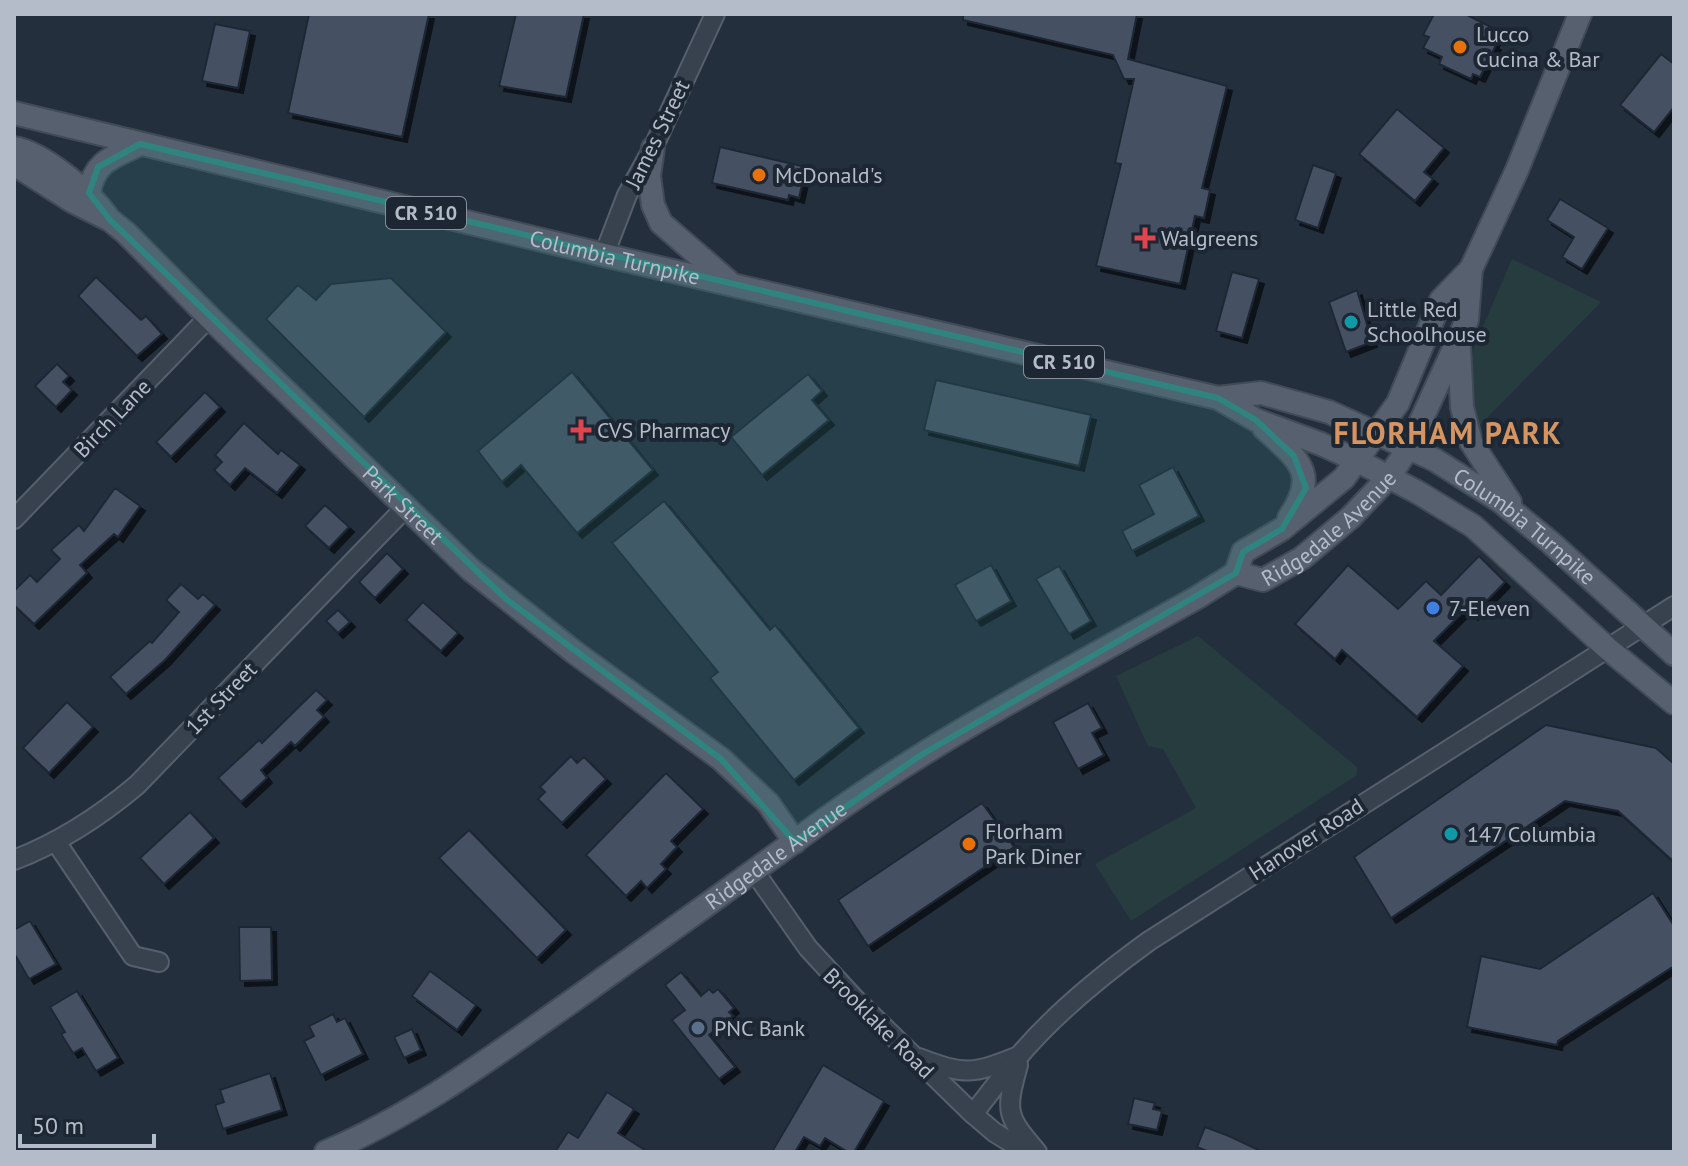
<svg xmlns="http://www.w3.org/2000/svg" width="1688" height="1166" font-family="'PT Sans',sans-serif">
	<defs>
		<filter id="shadow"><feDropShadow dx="5" dy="5" stdDeviation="0" flood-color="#0009"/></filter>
	</defs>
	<rect width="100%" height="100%" fill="#242f3e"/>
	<g fill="#263c3f">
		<polygon points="1512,259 1601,302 1476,429 1468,372 1474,347"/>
		<polygon points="1198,636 1357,767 1357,775 1131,921 1095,864 1196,808 1163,749 1148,746 1116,676"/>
	</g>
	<g fill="#455162" stroke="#1f2835" stroke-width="2" filter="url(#shadow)">
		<polygon points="309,14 429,14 402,137 288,113"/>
		<polygon points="516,14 584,14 566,97 499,86"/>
		<polygon points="963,14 1137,14 1128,59 1227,86 1202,188 1210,190 1204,218 1195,216 1180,284 1096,266 1121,164 1115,163 1134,79 1124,79 1113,55 963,20"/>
		<polygon points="1434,14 1465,14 1499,31 1493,44 1496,45 1480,77 1473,74 1471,79 1439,64 1442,57 1423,48 1429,37 1423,35"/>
		<polygon points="215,24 250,31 238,88 202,81"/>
		<polygon points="1661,54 1674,64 1674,107 1654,132 1620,105"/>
		<polygon points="1397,109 1444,148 1424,172 1433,179 1415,201 1359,154"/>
		<polygon points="720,147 806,167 799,198 789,195 788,200 712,183"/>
		<polygon points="1313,165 1336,173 1318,228 1295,220"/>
		<polygon points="1560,199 1608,228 1582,269 1562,257 1574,237 1547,220"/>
		<polygon points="1232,272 1259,279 1242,338 1216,331"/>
		<polygon points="96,277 141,320 146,316 162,334 137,356 78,296"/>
		<polygon points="391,278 446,332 364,417 266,319 298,285 316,300 331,284"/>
		<polygon points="1357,290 1372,342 1346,352 1329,302"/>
		<polygon points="57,364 69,376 63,382 72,390 56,407 35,386"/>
		<polygon points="572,372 653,470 577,533 521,465 502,482 478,451"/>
		<polygon points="808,374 822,391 812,400 829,420 762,475 731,437"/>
		<polygon points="936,380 1091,415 1079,466 924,430"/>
		<polygon points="205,392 220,407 171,457 156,442"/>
		<polygon points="244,423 278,454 281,450 300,465 277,493 245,468 230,485 214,470 222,462 215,455"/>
		<polygon points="1173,467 1199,516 1132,551 1122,531 1154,514 1139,485"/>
		<polygon points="115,488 140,506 118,537 114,534 80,565 87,573 34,624 14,605 14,591 30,575 37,582 60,559 51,550 79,525 84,531"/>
		<polygon points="664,501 770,630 775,625 859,728 794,780 710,678 718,672 612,543"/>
		<polygon points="325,505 349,527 329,548 305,526"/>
		<polygon points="387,553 403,569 375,598 359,582"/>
		<polygon points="1479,556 1505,582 1473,615 1467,608 1434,641 1463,666 1417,717 1342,650 1335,659 1295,624 1348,565 1398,609 1426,581 1441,595"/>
		<polygon points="991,565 1011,601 976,621 955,585"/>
		<polygon points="1059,566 1091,621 1069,634 1036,579"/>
		<polygon points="181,584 198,599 203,594 215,605 165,660 126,694 110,677 150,641 152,643 179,612 166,600"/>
		<polygon points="423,602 458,633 441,651 406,620"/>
		<polygon points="338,610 350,622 338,633 326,621"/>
		<polygon points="316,690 327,700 317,710 324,717 295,746 291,742 261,770 267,778 241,802 218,778 259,740 262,743"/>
		<polygon points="67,702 93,727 49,773 23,748"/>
		<polygon points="1088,703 1102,728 1092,733 1104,755 1078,769 1053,722"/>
		<polygon points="1546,725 1656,748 1674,764 1674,862 1618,811 1565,801 1391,918 1354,857"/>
		<polygon points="571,756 577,763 584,757 606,779 562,823 538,799 545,792 540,787"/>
		<polygon points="666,773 703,809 671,841 677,847 661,864 666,869 647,888 641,881 626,896 586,855"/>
		<polygon points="982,803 1014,847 868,946 838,900"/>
		<polygon points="190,812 214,838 164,884 140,858"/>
		<polygon points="469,830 566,930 537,958 439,858"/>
		<polygon points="1653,893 1674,926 1674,966 1558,1041 1557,1045 1467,1027 1481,956 1540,969"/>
		<polygon points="30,921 56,964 29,979 14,953 14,930"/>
		<polygon points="239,927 271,927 272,980 240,981"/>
		<polygon points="430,971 476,1005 457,1030 412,996"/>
		<polygon points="681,972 701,996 709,989 713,993 718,989 734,1008 729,1012 733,1016 709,1035 735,1067 719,1079 672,1020 685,1010 665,985"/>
		<polygon points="77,991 118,1058 96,1071 82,1048 73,1053 61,1034 65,1032 50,1007"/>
		<polygon points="333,1014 337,1022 345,1018 363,1054 321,1075 304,1041 314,1036 309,1026"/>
		<polygon points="412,1029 421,1050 404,1058 394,1037"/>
		<polygon points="823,1065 884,1101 854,1152 848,1152 825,1138 820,1146 804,1137 795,1152 772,1152"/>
		<polygon points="270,1073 282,1110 223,1129 215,1105 224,1102 220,1090"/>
		<polygon points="607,1092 634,1109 618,1133 648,1152 555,1152 568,1132 578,1138"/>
		<polygon points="1134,1098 1155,1103 1153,1109 1162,1111 1157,1130 1128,1124"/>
		<polygon points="1205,1127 1229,1136 1263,1152 1209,1152 1197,1147"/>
	</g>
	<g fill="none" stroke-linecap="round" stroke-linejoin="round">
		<defs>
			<g id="minor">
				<polyline points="604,255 627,195 653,148 715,14"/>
				<polyline points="14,519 209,317"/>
				<polyline points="56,842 133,956 159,962"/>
				<path d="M14,860C61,842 99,817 137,785L405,508"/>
				<polyline points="754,871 808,948 856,1000 973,1114 994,1132 1026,1152"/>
				<path d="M919,1058C966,1076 973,1074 1019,1056"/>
				<path d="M1018,1065C1005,1112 1006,1116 1037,1152"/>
				<path d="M973,1114C988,1095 1003,1075 1019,1056C1056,1012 1102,975 1149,941L1674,606"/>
			</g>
			<g id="major">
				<path id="s1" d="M14,113L604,255L1218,398L1256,420L1321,444L1358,461L1419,493L1473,526L1607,648L1674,703"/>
				<path d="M14,148C44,153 89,192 107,216"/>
				<polyline points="653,148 649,176 653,205 661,223 728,281"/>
				<path id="s2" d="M14,164L72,201L110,220L126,233L209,317L470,569L574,652L721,759L768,803L795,842"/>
				<path d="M89,193C94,161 113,157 140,144"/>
				<polyline points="1459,345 1462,407 1471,442 1510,502"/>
				<path id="s3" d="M1218,398L1261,393L1329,412L1435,460L1500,501L1550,542L1674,654"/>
				<path d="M1264,428C1298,460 1320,472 1289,518"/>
				<path id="s4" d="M1236,573L1263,580L1302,558L1351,517L1389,477L1409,447L1467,320L1471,269"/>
				<path id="s5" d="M326,1152C414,1115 491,1058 568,1004C654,943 739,882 824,820C942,735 1072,668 1198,597L1236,573L1243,552L1282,529L1344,478L1398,403L1441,300L1471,269L1517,170L1580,14"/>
			</g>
		</defs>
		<use href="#minor" stroke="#565f6c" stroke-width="22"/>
		<use href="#major" stroke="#414a57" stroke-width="26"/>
		<use href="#minor" stroke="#38414e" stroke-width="18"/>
		<use href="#major" stroke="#56606e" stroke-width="22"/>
	</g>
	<path fill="#308480" fill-opacity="0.2" stroke="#308480" stroke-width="6" stroke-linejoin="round" d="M140,144L1218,398L1256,420L1294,456L1306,488L1282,529L1243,552L1236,573L921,755L795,842L721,759L506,599L110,220L89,193L98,167Z"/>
	<g fill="#e8710a" stroke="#1d2633" stroke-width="3">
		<circle cx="1460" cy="47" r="8"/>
		<circle cx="759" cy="175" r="8"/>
		<circle cx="969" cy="844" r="8"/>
	</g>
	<g fill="#e0444e" stroke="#1d2633" stroke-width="3">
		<path d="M1141 226h8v8h8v8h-8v8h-8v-8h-8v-8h8z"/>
		<path d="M577 418h8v8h8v8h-8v8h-8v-8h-8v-8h8z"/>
	</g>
	<g fill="#0f9aa8" stroke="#1d2633" stroke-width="3">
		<circle cx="1351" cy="322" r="8"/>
		<circle cx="1451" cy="834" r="8"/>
	</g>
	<circle fill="#3f7fe0" stroke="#1d2633" stroke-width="3" cx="1433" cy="608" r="8"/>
	<circle fill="#5c6f8a" stroke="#1d2633" stroke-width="3" cx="698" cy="1028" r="8"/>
	<g text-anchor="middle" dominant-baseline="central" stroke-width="8" stroke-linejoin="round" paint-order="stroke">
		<g fill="#1d2633" stroke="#878f9c" stroke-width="2">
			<rect x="386" y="197" width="80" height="32" rx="6"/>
			<rect x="1024" y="346" width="80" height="32" rx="6"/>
		</g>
		<g font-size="20" font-weight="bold" fill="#b4bcc9">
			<text x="426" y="213">CR 510</text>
			<text x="1064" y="362">CR 510</text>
		</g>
		<g font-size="22" fill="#b4bcc9" stroke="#1d2633" text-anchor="start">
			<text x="1476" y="34">Lucco<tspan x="1476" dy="25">Cucina &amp; Bar</tspan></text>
			<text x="775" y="175">McDonald's</text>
			<text x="1161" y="238">Walgreens</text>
			<text x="1367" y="309">Little Red<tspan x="1367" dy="25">Schoolhouse</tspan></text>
			<text x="597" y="430">CVS Pharmacy</text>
			<text x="1449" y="608">7-Eleven</text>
			<text x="985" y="831">Florham<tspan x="985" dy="25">Park Diner</tspan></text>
			<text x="1467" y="834">147 Columbia</text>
			<text x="714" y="1028">PNC Bank</text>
		</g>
		<g font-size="22" fill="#b4bcc9" stroke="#1d2633">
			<text transform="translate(657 134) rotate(-64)">James Street</text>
			<text stroke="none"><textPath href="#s1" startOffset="618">Columbia Turnpike</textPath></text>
			<text transform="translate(112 418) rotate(-46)">Birch Lane</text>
			<text stroke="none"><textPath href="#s2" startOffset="520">Park Street</textPath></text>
			<text stroke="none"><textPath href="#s4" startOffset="112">Ridgedale Avenue</textPath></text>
			<text stroke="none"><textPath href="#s3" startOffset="342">Columbia Turnpike</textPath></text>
			<text transform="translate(221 698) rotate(-46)">1st Street</text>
			<text transform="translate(1306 839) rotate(-33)">Hanover Road</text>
			<text stroke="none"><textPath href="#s5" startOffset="540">Ridgedale Avenue</textPath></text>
			<text transform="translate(879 1023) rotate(45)">Brooklake Road</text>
		</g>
		<g font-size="30" font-weight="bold" letter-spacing="2" fill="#d59563" stroke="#1d2633">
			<text x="1448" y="432">FLORHAM PARK</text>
		</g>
	</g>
	<rect width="1688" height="1166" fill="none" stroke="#b4bcc9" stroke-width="32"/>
	<path d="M20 1134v12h134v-12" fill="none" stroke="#b4bcc9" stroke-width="4"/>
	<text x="32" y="1134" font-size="24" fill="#b4bcc9" stroke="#1d2633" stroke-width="6" paint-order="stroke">50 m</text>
</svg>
